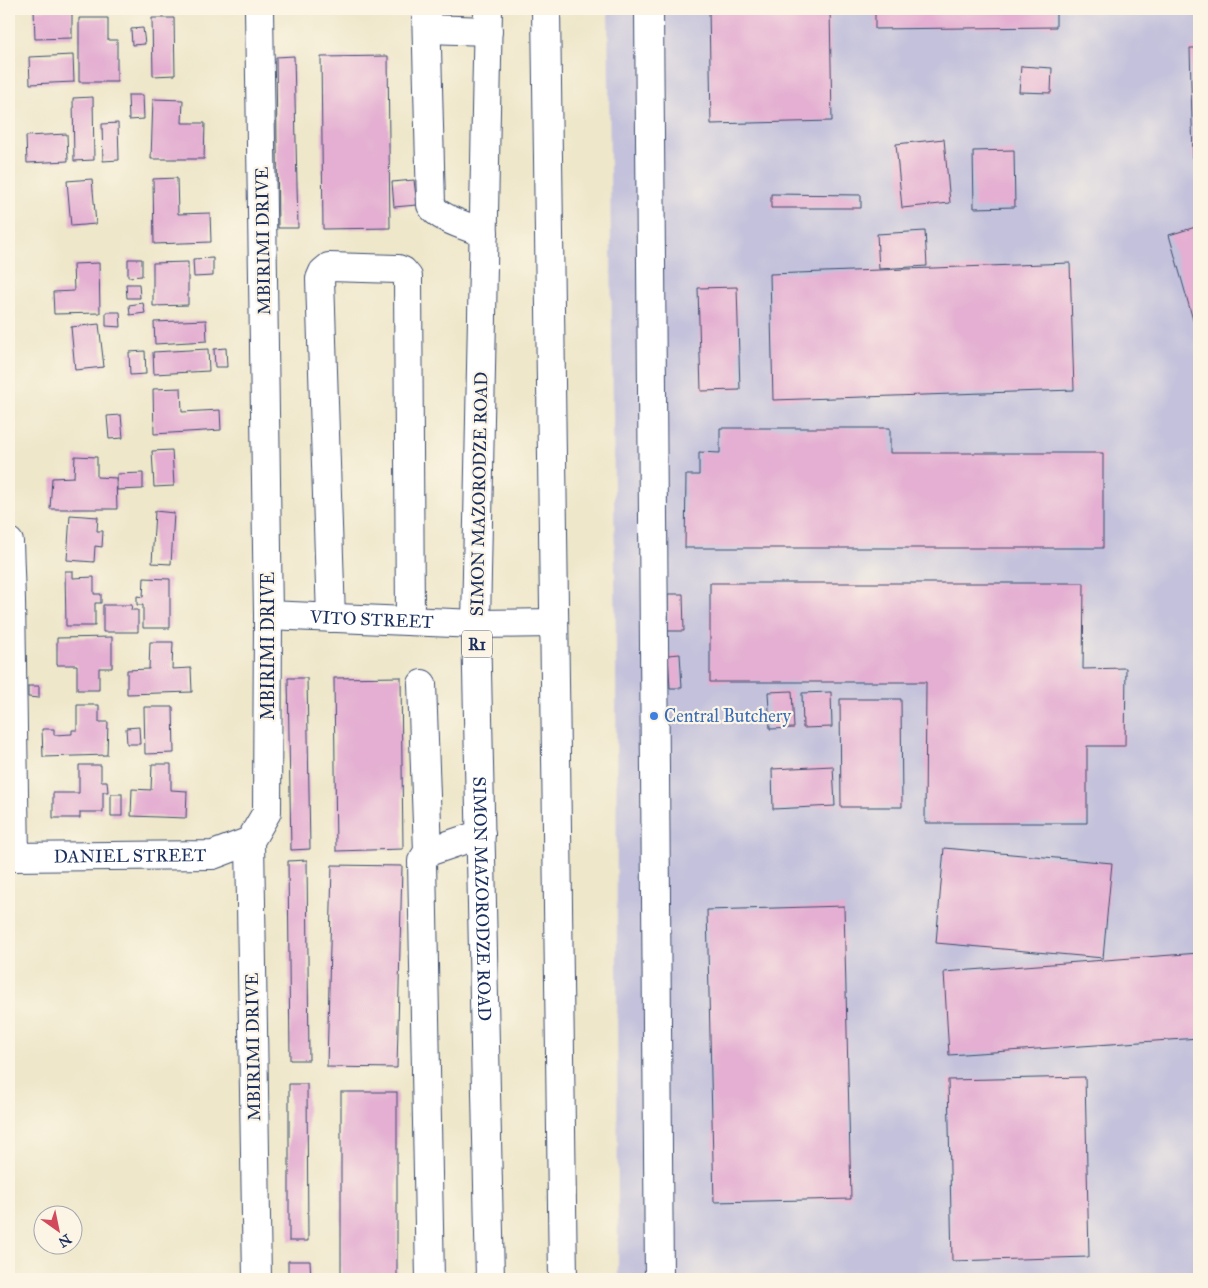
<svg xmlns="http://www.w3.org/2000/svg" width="1208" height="1288" font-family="'IM FELL Great Primer',serif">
	<rect width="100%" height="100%" fill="#fcf5e5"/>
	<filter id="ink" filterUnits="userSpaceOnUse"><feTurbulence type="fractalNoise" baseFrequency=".02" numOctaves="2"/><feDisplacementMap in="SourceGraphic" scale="10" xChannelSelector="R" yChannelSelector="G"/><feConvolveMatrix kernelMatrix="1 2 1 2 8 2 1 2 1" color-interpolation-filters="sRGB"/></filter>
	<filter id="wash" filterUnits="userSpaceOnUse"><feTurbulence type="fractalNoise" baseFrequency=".0096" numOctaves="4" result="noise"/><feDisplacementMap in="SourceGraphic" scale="20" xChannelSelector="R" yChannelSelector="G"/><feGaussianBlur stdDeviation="1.12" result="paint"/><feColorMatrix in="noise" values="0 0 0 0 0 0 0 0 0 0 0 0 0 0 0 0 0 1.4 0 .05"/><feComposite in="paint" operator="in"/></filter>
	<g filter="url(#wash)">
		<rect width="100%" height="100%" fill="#eee7ca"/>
		<polygon fill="#c3c1db" points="608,9 1199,9 1199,1279 618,1279 616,657"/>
		<g id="blocks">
			<g fill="#e4afd2">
				<polygon points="709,9 830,9 832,121 711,124"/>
				<polygon points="875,9 1056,9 1056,27 875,29"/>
				<polygon points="34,10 72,10 72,38 35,39"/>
				<polygon points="79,18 108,18 108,40 117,40 117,82 79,82"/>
				<polygon points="152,18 174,18 175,75 153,76"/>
				<polygon points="143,28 145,44 132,45 131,29"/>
				<polygon points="1190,48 1199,48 1199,158 1193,158"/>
				<polygon points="73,55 74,82 30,84 29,57"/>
				<polygon points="294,56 298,228 278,228 276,57"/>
				<polygon points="388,56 390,228 323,229 321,57"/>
				<polygon points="1021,66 1052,68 1051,93 1019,92"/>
				<polygon points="128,95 143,95 144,119 129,120"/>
				<polygon points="93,97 94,160 74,161 73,98"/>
				<polygon points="153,99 183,100 182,123 205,123 204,159 151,159"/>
				<polygon points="118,123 119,160 103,161 102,124"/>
				<polygon points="67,134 68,161 27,163 26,136"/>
				<polygon points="944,139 950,203 902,208 896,144"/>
				<polygon points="1014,150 1015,207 974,208 973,151"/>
				<polygon points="177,178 178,214 210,213 211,242 154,244 153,179"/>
				<polygon points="92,179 96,224 71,226 67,181"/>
				<polygon points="414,180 417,205 394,207 392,182"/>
				<polygon points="771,194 861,195 861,208 771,208"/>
				<polygon points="1199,226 1199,341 1169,235"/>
				<polygon points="925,231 927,266 879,269 877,234"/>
				<polygon points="213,258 213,276 194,277 193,259"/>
				<polygon points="128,259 142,259 142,276 128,277"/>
				<polygon points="188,262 188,305 153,306 153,263"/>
				<polygon points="99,263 100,313 54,314 53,292 74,291 73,264"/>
				<polygon points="1070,263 1074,390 773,400 770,274"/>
				<polygon points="126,284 139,284 140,298 127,298"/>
				<polygon points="737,287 740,390 701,391 698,288"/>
				<polygon points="143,303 145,313 130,315 129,305"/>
				<polygon points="106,312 120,312 121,327 106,326"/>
				<polygon points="206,320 207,341 155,344 154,322"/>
				<polygon points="99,324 104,367 75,370 71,327"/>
				<polygon points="226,348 227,367 215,367 214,349"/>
				<polygon points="208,349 209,371 154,374 153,352"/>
				<polygon points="145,351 146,374 130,375 129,352"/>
				<polygon points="181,388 182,412 220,410 221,430 154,434 153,389"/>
				<polygon points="121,415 123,438 109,439 107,416"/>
				<polygon points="720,428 890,428 890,453 1103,453 1103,548 685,548 686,475 699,475 699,452 720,453"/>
				<polygon points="172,450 174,486 154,487 152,451"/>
				<polygon points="75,456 97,457 97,477 116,478 117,509 50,509 52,478 74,477"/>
				<polygon points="143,473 143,489 117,490 117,474"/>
				<polygon points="155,511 174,513 171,564 152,563"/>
				<polygon points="70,515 98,517 97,531 103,531 102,547 95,546 94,562 67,560"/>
				<polygon points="65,571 73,571 73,578 94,577 94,594 101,594 101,603 95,603 95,626 66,626"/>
				<polygon points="144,578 170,579 170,628 143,628 143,605 137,605 137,596 143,597"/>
				<polygon points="710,583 1084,583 1083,669 1126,668 1125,746 1087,746 1087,823 925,823 926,682 710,682"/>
				<polygon points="668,594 683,594 684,631 668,631"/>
				<polygon points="103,605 132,605 131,610 138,610 138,632 103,632"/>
				<polygon points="112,637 112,668 99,668 99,690 77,690 77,665 57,665 57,638"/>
				<polygon points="150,642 173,642 172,669 191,668 192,692 127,694 127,670 149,669"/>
				<polygon points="680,654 682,688 670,688 668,655"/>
				<polygon points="401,677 403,849 336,851 334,678"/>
				<polygon points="288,678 307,678 310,849 291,850"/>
				<polygon points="28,686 39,686 39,698 28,697"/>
				<polygon points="792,691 794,728 770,729 768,692"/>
				<polygon points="831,692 832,727 803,728 802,693"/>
				<polygon points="840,699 901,699 902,807 841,807"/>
				<polygon points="77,705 99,705 99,722 108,722 107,755 43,757 42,729 54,729 54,735 72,734 72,730 77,730"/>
				<polygon points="144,707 173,707 174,753 145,754"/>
				<polygon points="139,727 140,744 127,744 126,728"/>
				<polygon points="152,764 171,764 171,790 187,791 186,818 131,816 132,789 151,790"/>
				<polygon points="79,765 101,765 101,781 107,781 108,792 103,792 103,812 80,812 80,818 53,818 53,793 79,793"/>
				<polygon points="833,766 835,806 773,809 772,769"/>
				<rect x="111" y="794" width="11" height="22"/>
				<polygon points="944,848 1112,863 1103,958 936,943"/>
				<polygon points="307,860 309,1060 290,1060 288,861"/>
				<polygon points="332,865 402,866 397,1068 327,1067"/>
				<polygon points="844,906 851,1199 714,1202 707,910"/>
				<polygon points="1199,953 1199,1038 949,1055 944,972"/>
				<polygon points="1085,1077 1089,1257 952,1261 948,1080"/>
				<polygon points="289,1084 307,1084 308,1241 289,1241"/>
				<rect x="341" y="1092" width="56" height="187"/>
				<polygon points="288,1261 310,1261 311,1279 288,1279"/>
			</g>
		</g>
	</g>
	<g filter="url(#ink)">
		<use href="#blocks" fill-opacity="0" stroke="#3b4b6e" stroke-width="1"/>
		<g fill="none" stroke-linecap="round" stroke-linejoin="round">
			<defs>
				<g id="minor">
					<path d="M426,9L431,205C438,219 470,227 484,233"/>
					<polyline points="649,9 659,1279"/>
					<polyline points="427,29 488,31"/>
					<polyline points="9,542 11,600 15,857"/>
					<path id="s1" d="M268,615L476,624L554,623"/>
					<polyline points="331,618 320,279 323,272 329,267 398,269 403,271 408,277 410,621"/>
					<polyline points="422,684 428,852"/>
					<path id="s2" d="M9,857L213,855L250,841"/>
					<polyline points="257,1279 250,841 267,812 268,615 259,9"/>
					<polyline points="430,1279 422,861 428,852 481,834"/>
				</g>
				<g id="highway">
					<path id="s3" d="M488,9L476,624L490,1279"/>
					<polyline points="546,9 563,1279"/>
				</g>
			</defs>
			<use href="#minor" stroke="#3b4b6e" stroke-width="30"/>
			<use href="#highway" stroke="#3b4b6e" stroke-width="30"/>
			<use href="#minor" stroke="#fff" stroke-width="28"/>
			<use href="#highway" stroke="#fff" stroke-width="28"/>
		</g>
	</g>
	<circle fill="#3f7fe0" stroke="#fcf5e5" stroke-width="2" cx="654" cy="716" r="5"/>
	<g text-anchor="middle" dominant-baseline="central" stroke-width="4.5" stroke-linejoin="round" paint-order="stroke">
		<rect fill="#fcf5e5" stroke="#5e6a86" stroke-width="1" x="462" y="630.5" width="30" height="27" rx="4"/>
		<g font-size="16" font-weight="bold" fill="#1b2f5e">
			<text x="477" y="644">R1</text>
		</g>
		<g font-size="18" fill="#1b2f5e" stroke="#fcf5e5">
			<text transform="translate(263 241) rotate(-91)">MBIRIMI DRIVE</text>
			<text transform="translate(479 494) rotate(-89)">SIMON MAZORODZE ROAD</text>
			<text stroke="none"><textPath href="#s1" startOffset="104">VITO STREET</textPath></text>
			<text transform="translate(268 646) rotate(-90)">MBIRIMI DRIVE</text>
			<text stroke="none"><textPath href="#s2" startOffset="121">DANIEL STREET</textPath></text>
			<text stroke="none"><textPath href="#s3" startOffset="890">SIMON MAZORODZE ROAD</textPath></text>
			<text transform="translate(253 1047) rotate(-91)">MBIRIMI DRIVE</text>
		</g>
		<g font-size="18" fill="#366cbe" stroke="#fcf5e5" text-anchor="start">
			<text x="664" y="716">Central Butchery</text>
		</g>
	</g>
	<rect width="1208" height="1288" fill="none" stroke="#fcf5e5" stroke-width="30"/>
	<g transform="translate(58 1230) rotate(147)"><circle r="24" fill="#fcf5e5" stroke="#a2a6af"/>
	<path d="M0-4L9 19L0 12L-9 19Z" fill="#d1495b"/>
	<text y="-8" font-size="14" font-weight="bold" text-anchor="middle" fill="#1b2f5e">N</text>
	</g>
</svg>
